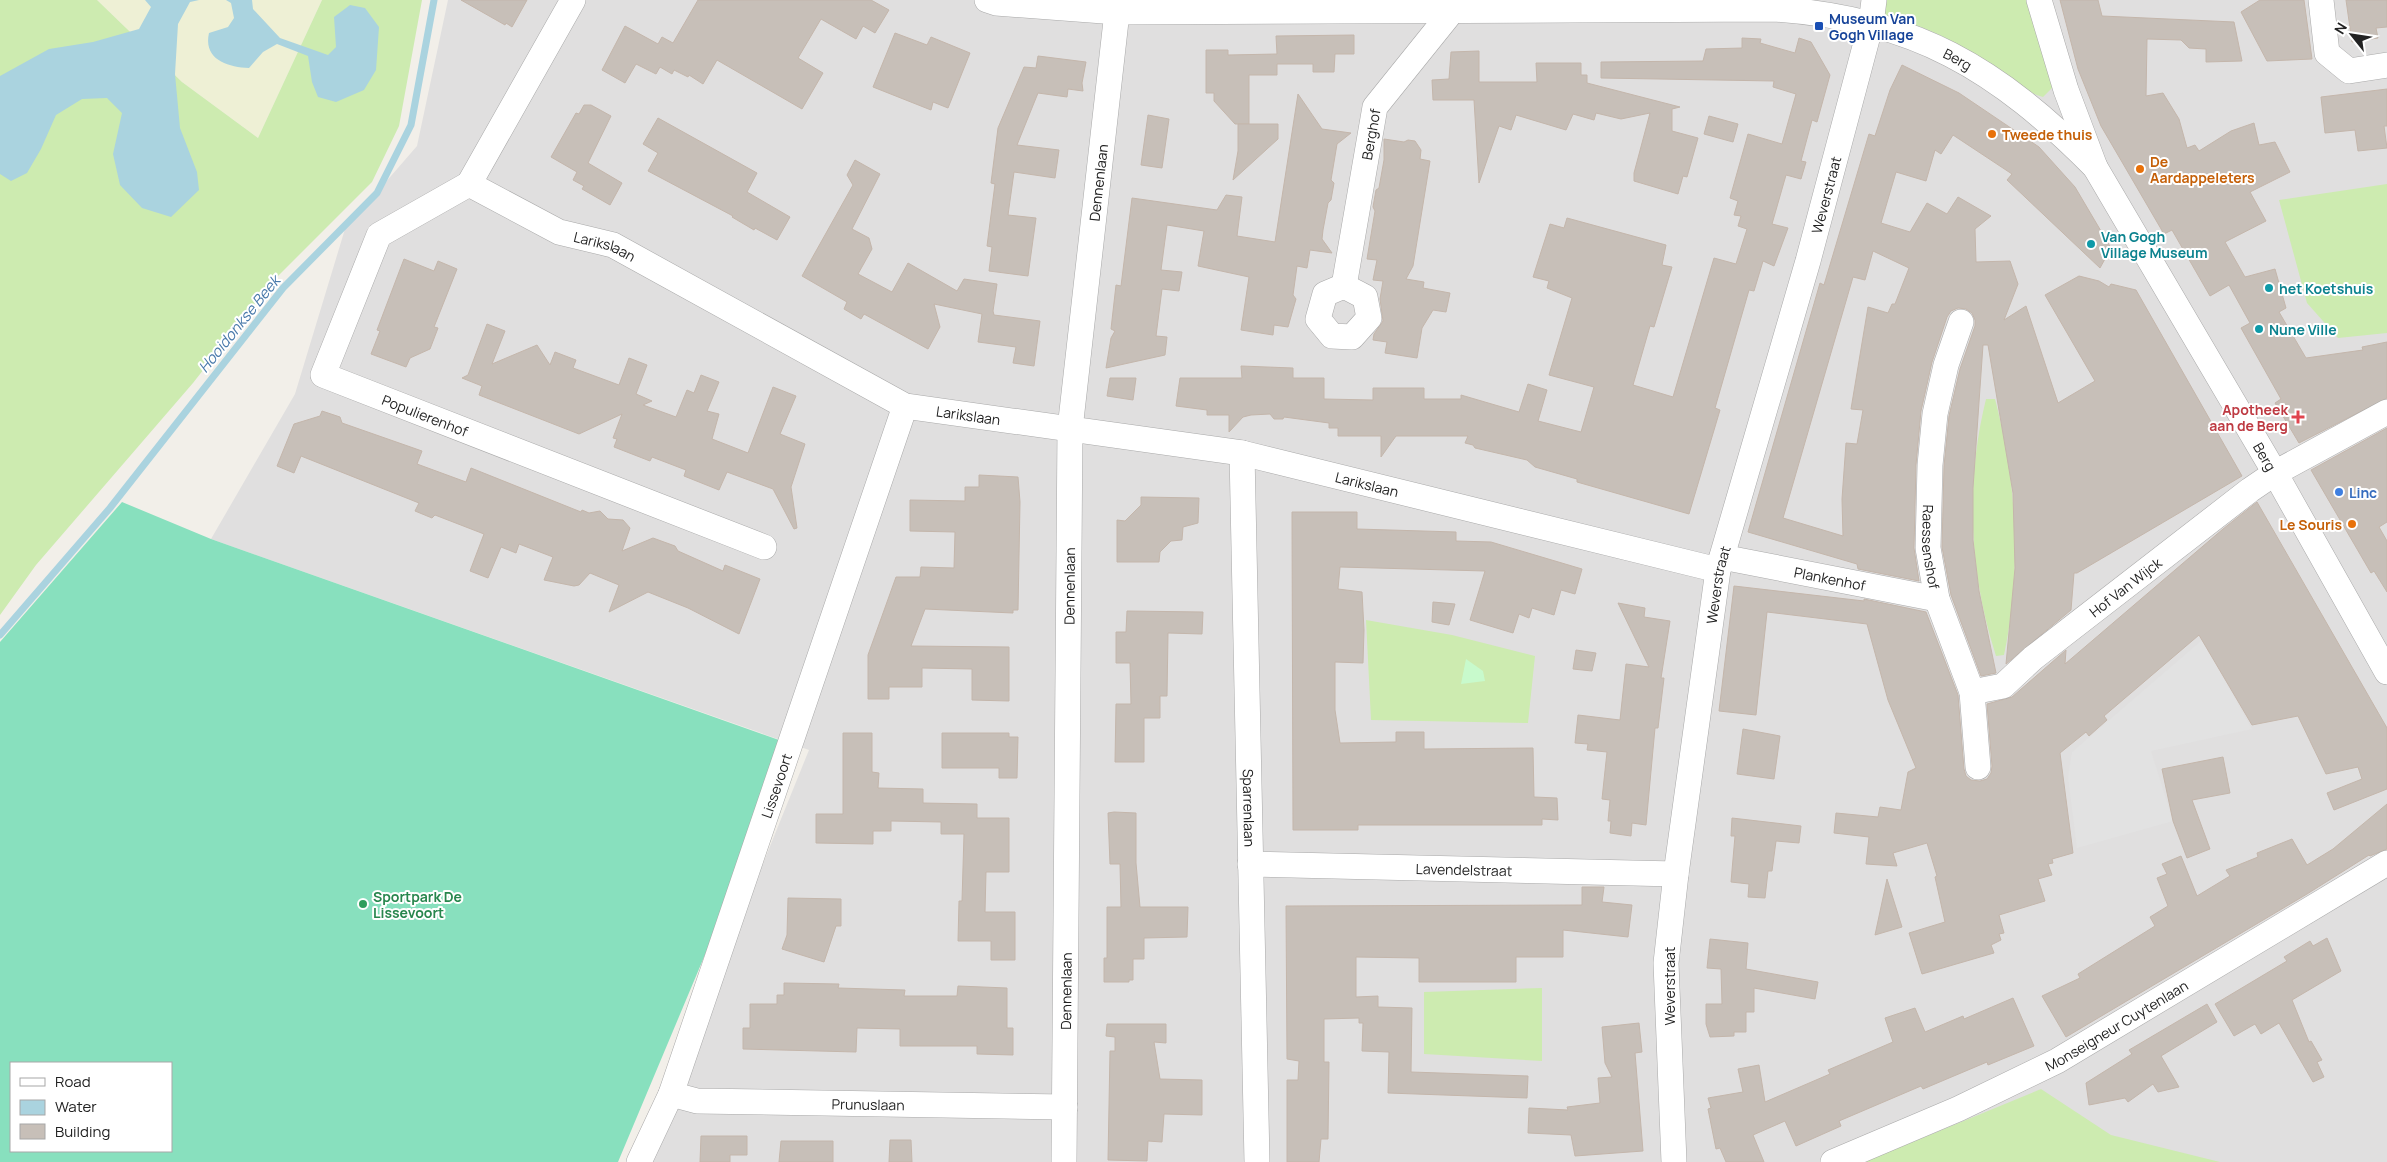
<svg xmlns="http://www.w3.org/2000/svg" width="2387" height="1162" font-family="Manrope,sans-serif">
	<rect width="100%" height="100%" fill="#f2efe9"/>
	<polygon fill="#e0dfdf" points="448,0 2387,0 2387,1162 642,1162 809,750 211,539 295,394 345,229 417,146"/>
	<polygon fill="#eef0d5" points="97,0 322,0 258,138 182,82"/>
	<g fill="#cdebb0">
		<polygon points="0,0 97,0 182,82 258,138 322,0 422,0 399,126 372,182 272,282 193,383 36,565 0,615"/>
		<path d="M1885,0H2030L2053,87L2043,97C2016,89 1997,69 1974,54C1948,37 1916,24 1886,15L1882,7Z"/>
		<polygon points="2387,184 2387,333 2338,338 2307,303 2279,200"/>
		<path d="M1986,399H1995C2017,484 2022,569 2004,655L1996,656C1969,573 1965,484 1986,399Z"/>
		<polygon points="1366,620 1452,635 1535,656 1528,723 1371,720"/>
		<polygon points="1542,988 1542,1061 1424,1054 1424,992"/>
		<polygon points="2041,1089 2111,1135 2220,1162 1864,1162"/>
	</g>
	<polygon fill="#c8facc" points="1466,659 1483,671 1485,681 1461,684"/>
	<path fill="#88e0be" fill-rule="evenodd" d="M122,502L211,539L793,745L618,1162H0V642ZM11,1063H171V1151H11Z"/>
	<polygon fill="#e2e2e2" points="2202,640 2252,729 2151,751 2173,821 2077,848 2068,777 2072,752"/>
	<g fill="#aad3df">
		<polygon points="145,0 199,0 190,2 178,24 175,74 180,128 197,172 199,190 171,217 142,208 120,185 113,154 122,113 107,98 82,99 56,115 41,149 27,173 11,181 0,174 0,76 49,49 93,42 139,29 151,7"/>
		<path d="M226,0H252L253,9L280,38L328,55L336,47L334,17L350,5L365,8L379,27L376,70L364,90L336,102L318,97L312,82L308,56L277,44L263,52L249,68C227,67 203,59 209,33L228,27L234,18L231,3Z"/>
	</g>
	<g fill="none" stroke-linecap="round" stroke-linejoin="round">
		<polyline stroke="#aad3df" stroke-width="7" points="0,635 110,508 283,288 377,193 411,125 434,0"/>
	</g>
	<g fill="#c7bfb8" stroke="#c4b6ab" fill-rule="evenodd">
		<polygon points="461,0 527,0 512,27 506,23 505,25"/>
		<polygon points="698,0 871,0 889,10 875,33 863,26 856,39 821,19 798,58 823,73 802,109 717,60 703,84 689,75 688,77 674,70 672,74 660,67 656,74 636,64 625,83 602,70 625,26 658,44 662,37 673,43"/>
		<polygon points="2060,0 2098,0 2102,16 2234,22 2242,61 2206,62 2206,49 2189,48 2181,40 2147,39 2146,96 2163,93 2179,119 2187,148 2195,145 2199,151 2231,131 2254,123 2259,145 2275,142 2290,172 2250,192 2266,221 2225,242 2245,277 2275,269 2286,308 2279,312 2306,358 2363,350 2362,347 2387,342 2387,398 2299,443 2275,403 2281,399 2241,328 2250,323 2229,285 2210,296 2172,230 2164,234 2101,126 2078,69"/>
		<polygon points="2260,0 2304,0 2312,59 2267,61 2241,12"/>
		<polygon points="2346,0 2387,0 2387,27 2376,28 2378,38 2352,42"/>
		<polygon points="895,33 927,45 931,37 970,53 948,108 933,102 931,110 873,87"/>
		<polygon points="1354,35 1354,54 1335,54 1334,72 1313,72 1313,64 1277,64 1277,75 1249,75 1249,124 1235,124 1214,101 1214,93 1206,93 1206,50 1228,50 1228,55 1277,54 1276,36"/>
		<polygon points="1742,38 1761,39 1760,43 1795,53 1799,38 1811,42 1830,75 1817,122 1812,120 1801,161 1806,162 1801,179 1786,175 1772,224 1788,228 1774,266 1763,261 1754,291 1749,290 1715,408 1720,410 1689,514 1577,482 1577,479 1535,467 1527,460 1475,448 1473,445 1465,443 1468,436 1396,436 1381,457 1381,436 1338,436 1338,428 1329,428 1329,423 1284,417 1283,419 1274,419 1270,414 1251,415 1243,417 1229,432 1229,415 1207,415 1207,410 1176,406 1180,378 1242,378 1241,366 1293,368 1293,378 1324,378 1324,399 1373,400 1373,388 1424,388 1424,399 1461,399 1461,395 1519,412 1528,384 1547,390 1538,421 1581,432 1594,387 1549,375 1572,298 1547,288 1549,281 1533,277 1550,224 1564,228 1567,218 1666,245 1662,265 1672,267 1654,327 1650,326 1633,385 1673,397 1714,258 1736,264 1747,229 1738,226 1741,216 1734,215 1738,201 1730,198 1748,134 1782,144 1796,94 1773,87 1774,81 1601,78 1601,62 1703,61 1706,49 1742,48"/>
		<polygon points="1479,51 1479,82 1537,82 1536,63 1581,63 1581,75 1587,75 1587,83 1680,107 1672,109 1672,131 1698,138 1687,177 1683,176 1678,194 1634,181 1634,173 1650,113 1621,119 1596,113 1594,120 1573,114 1566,130 1516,115 1511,130 1499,126 1479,183 1474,100 1433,100 1432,80 1449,79 1451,52"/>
		<polygon points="1038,56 1086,62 1082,83 1083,91 1068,89 1067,97 1038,93 1017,145 1059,150 1055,178 1014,172 1008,215 1036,218 1028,276 989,271 992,247 987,246 995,184 991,183 998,128 1024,67 1036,68"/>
		<path d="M1902,65L1959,93L2039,147L2075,187L2111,248L2100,268L2007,180L2012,174L1953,135L1941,154L1935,150L1926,181L1896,172L1881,223L1910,232L1927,203L1947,214L1958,197L1991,216L1975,229L1976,262L2010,261L2018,284L2004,320L2026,306L2058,403L2095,381L2045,295L2079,276L2099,281L2109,287L2111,284L2136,290L2242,476L2077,573H2074L2071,610L2006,664L2015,568L2013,493L1988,345H1983L1973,488V540L1979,591L1996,673L1981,676L1951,595L1942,547L1944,466L1949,416L1960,369L1975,326V320L1972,313L1966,309L1958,308L1951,311L1947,317L1932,362L1921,411L1916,465L1914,548L1919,581L1858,569L1857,564L1748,532L1820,283L1824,285L1869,134L1875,136L1890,90ZM1873,251L1909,268L1895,304H1892L1888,313L1868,307L1851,409L1863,410L1857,444L1846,443L1842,499L1843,536L1783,518L1853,277L1865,280Z"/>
		<polygon points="2387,89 2387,126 2384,126 2387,148 2358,151 2355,130 2325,133 2321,97"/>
		<polygon points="1298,94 1322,129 1351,133 1337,144 1331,180 1334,183 1331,200 1328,203 1323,230 1322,239 1332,253 1310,250 1307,268 1297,266 1293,295 1296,299 1288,327 1274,325 1273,335 1241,330 1249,277 1198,266 1204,231 1167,225 1161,270 1182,272 1179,291 1162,289 1156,336 1167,337 1165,355 1106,368 1111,338 1115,331 1111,329 1116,285 1121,286 1132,198 1217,210 1226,195 1242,197 1237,236 1275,242"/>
		<polygon points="584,105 591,105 611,116 588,163 622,183 610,205 582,189 584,186 573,180 577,172 551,157 576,113 579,114"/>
		<polygon points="1148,115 1169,119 1162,168 1141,165"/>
		<polygon points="1709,116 1738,124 1733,142 1704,134"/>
		<polygon points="658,118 757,173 747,192 790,217 777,240 755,228 754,230 732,217 733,216 648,171 658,153 643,144"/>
		<polygon points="1238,124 1278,124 1278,139 1233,180 1238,151"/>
		<polygon points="1384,139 1404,142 1408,140 1415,141 1421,150 1420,159 1430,161 1413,266 1406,279 1424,282 1423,288 1450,293 1446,312 1433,310 1422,328 1417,358 1385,353 1387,342 1373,340 1374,334 1383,321 1380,299 1383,281 1373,280 1377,260 1367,259 1375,211 1373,207 1376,190 1379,188 1384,160"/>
		<polygon points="855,160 880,174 852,229 869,238 872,249 858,274 892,292 908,263 957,291 964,279 997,284 993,311 994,315 1040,321 1034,366 1013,363 1016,347 978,342 982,314 934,304 940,327 928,349 864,314 861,319 844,309 847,302 802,276 853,185 847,175"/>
		<polygon points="404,259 434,271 438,261 457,269 434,327 438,328 430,349 410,358 406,367 371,354 380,331 377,330"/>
		<polygon points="487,324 505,331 492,364 537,345 550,365 555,352 576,360 573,368 619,385 629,358 647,365 636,394 652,401 643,405 676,417 687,390 694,393 701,375 719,382 707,411 719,414 712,439 748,453 773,387 796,396 780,434 805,444 791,487 797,528 794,529 773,489 727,472 719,490 684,476 686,470 652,457 650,461 614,447 617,439 613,438 622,414 579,434 479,395 482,386 462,378 468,375"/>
		<polygon points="1110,378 1136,378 1133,400 1107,396"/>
		<polygon points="322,411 340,417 342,423 422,451 417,464 466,482 471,468 581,512 582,510 589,513 600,511 608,519 623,520 630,528 622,551 653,538 675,546 678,551 723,571 725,565 760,579 739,634 688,608 648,592 609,612 619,585 590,573 579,585 574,586 544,580 553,557 519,544 516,553 501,547 488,578 470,571 484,534 435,515 432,518 415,511 419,503 301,456 294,473 277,466 294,424 320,416"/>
		<polygon points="2387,428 2387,522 2379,527 2387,541 2387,592 2374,571 2371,573 2311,470"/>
		<polygon points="979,475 1018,477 1020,502 1018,610 1013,610 1013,613 925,609 911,646 1009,647 1009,701 972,700 972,669 922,668 922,687 889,687 889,699 868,699 868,655 896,577 920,577 921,567 954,568 955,532 910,531 910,500 965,501 965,487 979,487"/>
		<polygon points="1141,497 1199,498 1198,523 1183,527 1182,540 1171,541 1160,552 1159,562 1117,562 1117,520 1125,521 1141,505"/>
		<polygon points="2257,502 2387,728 2387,789 2334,810 2327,793 2362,779 2358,767 2326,774 2298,716 2252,725 2199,635 2104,716 2107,720 2089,736 2086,732 2060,753 2073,853 2052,859 2053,863 2048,864 2052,875 2038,879 2045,901 1999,915 2004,933 1999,934 2001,940 1991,945 1994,953 1922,974 1909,933 1945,922 1935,877 1937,876 1927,843 1893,853 1897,866 1866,864 1869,837 1834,833 1836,813 1878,817 1880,807 1901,810 1908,772 1916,768 1888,700 1867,624 1767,612 1756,715 1719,711 1734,586 1864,601 1864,599 1926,612 1958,695 1964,769 1966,776 1971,780 1980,781 1987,779 1991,773 1992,766 1987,704 2012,697 2066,650 2065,664 2223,529"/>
		<polygon points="1292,512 1357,512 1357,529 1456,532 1456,541 1491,542 1582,569 1575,594 1561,590 1554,615 1532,608 1529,618 1519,614 1513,633 1470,620 1485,571 1340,567 1338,589 1362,592 1364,630 1363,663 1335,662 1335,710 1340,743 1396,742 1396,732 1424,732 1424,749 1533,748 1534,797 1557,798 1558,820 1542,819 1542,825 1358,825 1358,830 1293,830"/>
		<polygon points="1433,602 1455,604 1449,625 1432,622"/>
		<polygon points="1618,603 1645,608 1644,617 1670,621 1661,678 1664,678 1658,728 1655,728 1646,825 1632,823 1631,836 1610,833 1611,821 1608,821 1610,800 1602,799 1607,752 1587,750 1588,744 1575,743 1578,715 1620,720 1626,664 1649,667"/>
		<polygon points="1127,611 1203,612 1202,634 1168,633 1167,696 1160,696 1160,718 1144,718 1144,762 1115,762 1116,704 1131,704 1130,663 1116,663 1116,632 1126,632"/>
		<polygon points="1576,650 1596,653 1592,671 1573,669"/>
		<polygon points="1743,729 1780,736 1774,779 1737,774"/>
		<polygon points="843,733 872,733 872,772 879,773 878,788 923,789 923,803 977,804 977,818 1009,818 1009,872 986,872 985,912 1015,912 1015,960 991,960 991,941 958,941 959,901 962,901 964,834 941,834 941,822 891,821 891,831 873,831 873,844 816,843 816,814 843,814"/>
		<polygon points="942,733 1009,733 1009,737 1018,737 1017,778 999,778 999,768 942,768"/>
		<polygon points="2223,757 2230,793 2192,800 2210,849 2187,858 2173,821 2162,769"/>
		<polygon points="2387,804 2387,849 2370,856 2369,855 2307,894 2066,1037 2042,996 2080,978 2078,974 2155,926 2150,917 2168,906 2157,878 2167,874 2162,864 2181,856 2197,896 2230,876 2226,870 2258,857 2257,853 2292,839 2307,865 2333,849"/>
		<polygon points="1114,812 1136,813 1136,863 1140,907 1188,907 1187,937 1144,938 1144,959 1133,959 1133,980 1129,980 1129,982 1104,982 1104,958 1107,958 1107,907 1121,907 1120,864 1110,864 1108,813"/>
		<polygon points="1732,818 1801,826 1799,843 1776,841 1772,871 1768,871 1765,898 1748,897 1749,884 1731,882 1735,836 1731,836"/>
		<polygon points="1887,879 1902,927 1875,935"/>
		<polygon points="1582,887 1604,887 1602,902 1632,905 1628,937 1563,930 1563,957 1516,957 1516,982 1419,982 1419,958 1356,957 1356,997 1378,996 1378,1007 1412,1008 1411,1072 1528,1076 1527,1098 1388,1093 1389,1052 1362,1051 1363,1023 1359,1023 1359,1018 1324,1019 1324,1062 1329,1062 1328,1139 1321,1139 1319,1162 1287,1162 1287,1080 1298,1080 1299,1061 1287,1059 1286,906 1582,905"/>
		<polygon points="788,898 841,899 841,926 836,926 824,962 782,949 787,935"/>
		<polygon points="2327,938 2341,971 2292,1000 2309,1042 2311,1041 2322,1060 2317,1062 2324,1077 2313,1082 2279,1023 2261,1034 2255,1024 2234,1036 2215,1004 2287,961 2284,957 2310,941 2313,946"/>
		<polygon points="1710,939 1748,943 1746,969 1818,982 1815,999 1754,988 1754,1012 1746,1012 1746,1032 1734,1032 1734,1036 1710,1037 1706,1024 1706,1004 1722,1004 1721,969 1707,968"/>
		<polygon points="784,983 839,984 838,988 905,990 904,996 957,996 958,986 1007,988 1007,1028 1013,1028 1013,1055 977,1054 977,1046 900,1046 900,1029 857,1028 856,1052 743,1049 743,1028 750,1028 750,1004 777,1004 777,995 784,995"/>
		<polygon points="2013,998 2034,1046 1988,1065 1987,1062 1923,1089 1921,1086 1839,1121 1841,1126 1796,1146 1785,1121 1753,1135 1764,1162 1726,1162 1720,1148 1716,1149 1708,1109 1711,1108 1708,1098 1743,1092 1738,1069 1759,1065 1765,1102 1830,1074 1828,1070 1893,1042 1885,1018 1915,1008 1925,1032 1963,1016 1964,1019"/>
		<polygon points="2207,1004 2217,1022 2161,1056 2179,1087 2158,1092 2153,1084 2128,1102 2125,1098 2089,1105 2086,1083 2132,1054 2129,1050"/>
		<polygon points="1639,1023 1642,1052 1635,1053 1643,1151 1575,1156 1571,1135 1528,1133 1529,1108 1568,1110 1567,1107 1600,1103 1598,1078 1612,1077 1605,1063 1602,1027"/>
		<polygon points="1107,1024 1166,1024 1166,1043 1154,1042 1160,1079 1202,1080 1202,1115 1164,1114 1162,1142 1148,1141 1147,1161 1108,1160 1110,1051 1115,1051 1115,1037 1106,1036"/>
		<polygon points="701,1136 747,1136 747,1155 730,1155 730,1162 700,1162"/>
		<polygon points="890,1140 911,1140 912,1162 889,1162"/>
		<polygon points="781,1141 833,1141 833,1162 779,1162"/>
	</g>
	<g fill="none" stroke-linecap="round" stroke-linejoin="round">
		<defs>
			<g id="minor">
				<path id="s1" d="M987,0L996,3L1117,12L1774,9C1914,18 1998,69 2095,167"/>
				<path id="s2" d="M2039,0L2066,90L2095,167L2275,473L2387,672"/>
				<polyline points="2321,0 2327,53 2349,71 2387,65"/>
				<path id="s3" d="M469,184L559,232L613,245L905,406L1242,453L1718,570"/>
				<path id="s4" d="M469,184L379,235L323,375L764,547"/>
				<polyline points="469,184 573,0"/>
				<path id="s5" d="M1344,286L1375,107L1453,10"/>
				<polygon points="1344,286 1365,297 1369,318 1352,337 1332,336 1318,319 1325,294"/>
				<path id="s6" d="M1961,322L1946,365L1935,414L1930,465L1928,548L1937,599L1972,692L1978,767"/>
				<path id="s7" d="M1242,453L1257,1162"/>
				<path id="s8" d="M1722,557L1937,599"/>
				<path id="s9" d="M1972,692L2003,686L2033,658L2250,490L2275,473L2387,412"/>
				<path id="s10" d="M1250,864L1676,874"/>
				<path id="s11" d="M671,1094L697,1101L1065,1107"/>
				<path id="s12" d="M639,1162L671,1094L905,406"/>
				<path id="s13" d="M1064,1162L1070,429L1117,12"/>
				<path id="s14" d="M1674,1162L1666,963L1676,874L1718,570L1808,261L1871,24L1874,0"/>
				<path id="s15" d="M1833,1162L1958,1109L2057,1061L2387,863"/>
			</g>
		</defs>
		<use href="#minor" stroke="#a9a9a9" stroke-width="26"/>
		<use href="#minor" stroke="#fff" stroke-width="25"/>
	</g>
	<rect fill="#1a4fb4" stroke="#fff" stroke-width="2" x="1814" y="21" width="10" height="10" rx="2.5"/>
	<g fill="#e8710a" stroke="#fff" stroke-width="2">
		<circle cx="1992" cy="134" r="5"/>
		<circle cx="2140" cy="169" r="5"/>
		<circle cx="2352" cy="524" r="5"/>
	</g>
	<g fill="#0f9aa8" stroke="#fff" stroke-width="2">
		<circle cx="2091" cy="244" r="5"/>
		<circle cx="2269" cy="288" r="5"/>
		<circle cx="2259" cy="329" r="5"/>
	</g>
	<path fill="#e0444e" stroke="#fff" stroke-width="2" d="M2295.5 409.5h5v5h5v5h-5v5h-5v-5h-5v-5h5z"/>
	<circle fill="#3f7fe0" stroke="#fff" stroke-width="2" cx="2339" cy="492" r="5"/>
	<circle fill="#2e9e5b" stroke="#fff" stroke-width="2" cx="363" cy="904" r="5"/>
	<g text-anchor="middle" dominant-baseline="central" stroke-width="4" stroke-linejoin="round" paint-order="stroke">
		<g font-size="14" font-weight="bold" fill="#164399" stroke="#fff" text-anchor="start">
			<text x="1829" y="18">Museum Van<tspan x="1829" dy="16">Gogh Village</tspan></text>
		</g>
		<g font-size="14" fill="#222" stroke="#fff">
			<text stroke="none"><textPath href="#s1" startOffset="980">Berg</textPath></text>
			<text stroke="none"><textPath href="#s5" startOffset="154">Berghof</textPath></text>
			<text stroke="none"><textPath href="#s13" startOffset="981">Dennenlaan</textPath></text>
			<text stroke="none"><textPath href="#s14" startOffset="986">Weverstraat</textPath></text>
			<text stroke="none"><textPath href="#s3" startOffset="150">Larikslaan</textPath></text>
			<text stroke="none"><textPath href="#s4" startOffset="364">Populierenhof</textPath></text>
			<text stroke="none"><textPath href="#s3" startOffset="555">Larikslaan</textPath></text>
			<text stroke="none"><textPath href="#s2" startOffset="512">Berg</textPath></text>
			<text stroke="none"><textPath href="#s3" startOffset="960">Larikslaan</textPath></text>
			<text stroke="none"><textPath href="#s6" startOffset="229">Raessenshof</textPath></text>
			<text stroke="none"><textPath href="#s8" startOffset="110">Plankenhof</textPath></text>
			<text stroke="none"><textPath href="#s14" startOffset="581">Weverstraat</textPath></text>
			<text stroke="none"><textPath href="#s13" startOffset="576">Dennenlaan</textPath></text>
			<text stroke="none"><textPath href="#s9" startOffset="189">Hof Van Wijck</textPath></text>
			<text stroke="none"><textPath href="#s12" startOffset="401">Lissevoort</textPath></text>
			<text stroke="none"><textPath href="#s7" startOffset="355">Sparrenlaan</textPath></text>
			<text stroke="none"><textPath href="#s10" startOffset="214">Lavendelstraat</textPath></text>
			<text transform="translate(1669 986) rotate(-90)">Weverstraat</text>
			<text stroke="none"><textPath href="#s13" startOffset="171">Dennenlaan</textPath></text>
			<text stroke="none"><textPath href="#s15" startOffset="315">Monseigneur Cuytenlaan</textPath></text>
			<text stroke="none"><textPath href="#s11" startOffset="198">Prunuslaan</textPath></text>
		</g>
		<g font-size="14" font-weight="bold" fill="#c56008" stroke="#fff" text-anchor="start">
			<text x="2002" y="134">Tweede thuis</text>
			<text x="2150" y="161">De<tspan x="2150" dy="16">Aardappeleters</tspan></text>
			<text x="2342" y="524" text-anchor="end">Le Souris</text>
		</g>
		<g font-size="14" font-weight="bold" fill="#0d838f" stroke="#fff" text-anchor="start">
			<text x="2101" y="236">Van Gogh<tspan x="2101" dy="16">Village Museum</tspan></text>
			<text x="2279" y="288">het Koetshuis</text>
			<text x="2269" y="329">Nune Ville</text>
		</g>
		<g font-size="14" font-weight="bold" fill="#be3a42" stroke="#fff" text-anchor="end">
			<text x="2288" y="409">Apotheek<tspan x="2288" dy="16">aan de Berg</tspan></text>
		</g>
		<g font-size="14" font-weight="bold" fill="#366cbe" stroke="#fff" text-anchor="start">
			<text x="2349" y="492">Linc</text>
		</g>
		<g font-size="14" font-weight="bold" fill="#27864d" stroke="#fff" text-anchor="start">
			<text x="373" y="896">Sportpark De<tspan x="373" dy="16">Lissevoort</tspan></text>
		</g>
		<g font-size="15" font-style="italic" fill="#4a7aab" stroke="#fff">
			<text transform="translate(239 324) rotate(-51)">Hooidonkse Beek</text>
		</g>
	</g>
	<rect x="10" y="1062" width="162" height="90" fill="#ffffff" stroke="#a7a7a7"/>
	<rect x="20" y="1078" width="25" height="8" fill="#ffffff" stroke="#a7a7a7"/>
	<text x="55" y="1087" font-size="15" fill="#222222">Road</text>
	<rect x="20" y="1100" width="25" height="15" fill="#aad3df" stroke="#a7a7a7"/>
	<text x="55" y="1112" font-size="15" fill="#222222">Water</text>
	<rect x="20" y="1124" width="25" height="15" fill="#c7bfb8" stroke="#a7a7a7"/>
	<text x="55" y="1137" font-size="15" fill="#222222">Building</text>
	<g transform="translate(2352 35) rotate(300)" stroke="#ffffff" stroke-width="4" paint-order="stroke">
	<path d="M0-4L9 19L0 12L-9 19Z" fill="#222222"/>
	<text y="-8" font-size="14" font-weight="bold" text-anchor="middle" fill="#222222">N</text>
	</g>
</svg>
